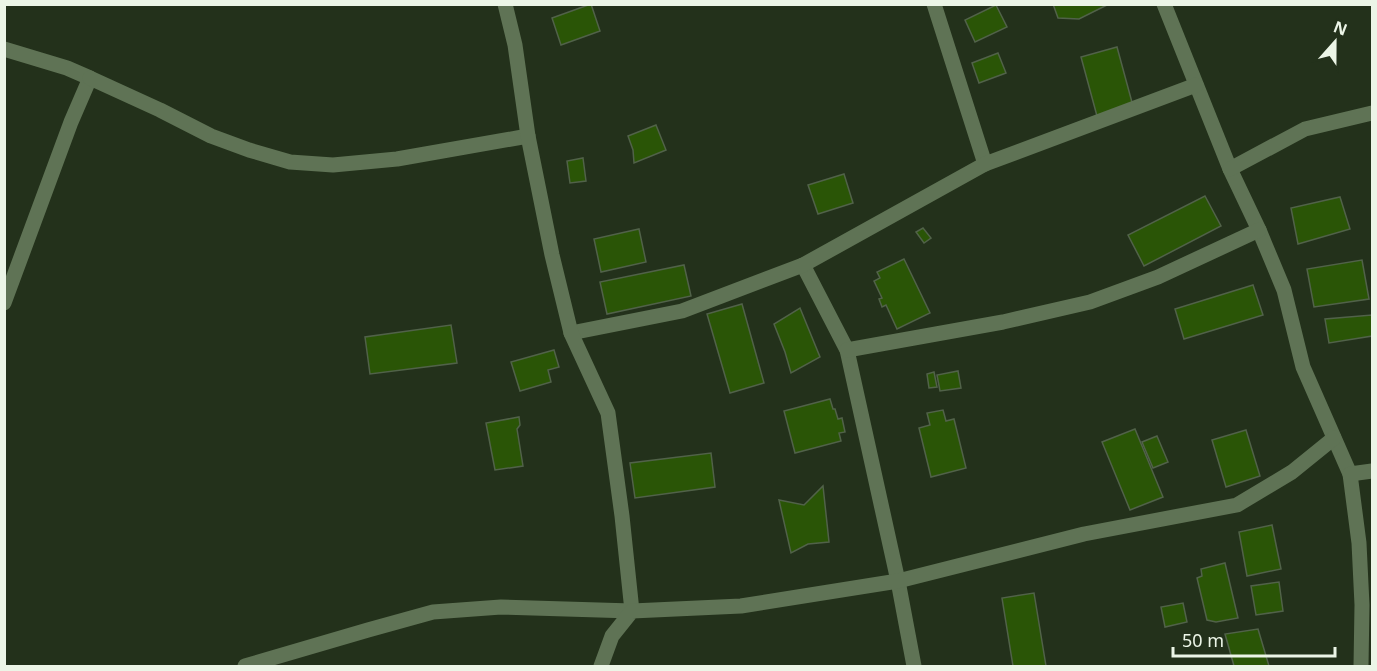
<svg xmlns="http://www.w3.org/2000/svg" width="1377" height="671" font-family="'Noto Sans',sans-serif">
	<rect width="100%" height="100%" fill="#23311b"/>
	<g fill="#2a5506" stroke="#516249" stroke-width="1.5">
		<polygon points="591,4 600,31 561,45 552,18"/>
		<polygon points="1053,4 1109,4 1079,19 1058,18"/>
		<polygon points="996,5 1007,27 975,42 965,20"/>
		<polygon points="1117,47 1133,106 1097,116 1081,57"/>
		<polygon points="998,53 1006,73 979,83 972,63"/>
		<polygon points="656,125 666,150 634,163 633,150 628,136"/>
		<polygon points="583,158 586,181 570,183 567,161"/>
		<polygon points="844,174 853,203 818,214 808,185"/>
		<polygon points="1205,196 1221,226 1144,266 1128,235"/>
		<polygon points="1340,197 1350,229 1298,244 1291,208"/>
		<polygon points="923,228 931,238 924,243 916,232"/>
		<polygon points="639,229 646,262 601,272 594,239"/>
		<polygon points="904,259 930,313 897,329 886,305 882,307 879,299 882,298 874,281 880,278 877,272"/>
		<polygon points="1362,260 1369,299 1314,307 1307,269"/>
		<polygon points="684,265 691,296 607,314 600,282"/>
		<polygon points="1253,285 1263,315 1184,339 1175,309"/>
		<polygon points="742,304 764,383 730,393 707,314"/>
		<polygon points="800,308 820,357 791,373 785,352 774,324"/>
		<polygon points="1372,315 1372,336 1329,343 1325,319"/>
		<polygon points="451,325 457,363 370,374 365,337"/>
		<polygon points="554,350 559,367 548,370 551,382 520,391 511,362"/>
		<polygon points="958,371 961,388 940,391 937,375"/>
		<polygon points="934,372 937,387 929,388 927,374"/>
		<polygon points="830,399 833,409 835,409 838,419 842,418 845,432 839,433 841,441 795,453 784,411"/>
		<polygon points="943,410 946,421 954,419 966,468 931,477 919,428 930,425 927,413"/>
		<polygon points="519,417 520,425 517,429 523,466 495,470 486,423"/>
		<polygon points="1135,429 1163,497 1130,510 1102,442"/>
		<polygon points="1246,430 1260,476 1226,487 1212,440"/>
		<polygon points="1157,436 1168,462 1153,468 1142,442"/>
		<polygon points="711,453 715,487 635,498 630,463"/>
		<polygon points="823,486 829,542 808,544 791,553 779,500 804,505"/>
		<polygon points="1272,525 1281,569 1247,576 1239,532"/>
		<polygon points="1225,563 1238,618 1216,622 1207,620 1197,578 1202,576 1201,569"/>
		<polygon points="1279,582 1283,611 1256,615 1251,586"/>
		<polygon points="1034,593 1046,666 1013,666 1002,598"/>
		<polygon points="1183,603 1187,622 1165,627 1161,607"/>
		<polygon points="1258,629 1269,666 1234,666 1225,634"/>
	</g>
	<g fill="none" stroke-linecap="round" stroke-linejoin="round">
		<g stroke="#5f7355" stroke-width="15">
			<polyline points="934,4 985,164"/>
			<polyline points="1164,4 1230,169 1259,230 1284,290 1303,367 1350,474"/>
			<polyline points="4,49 67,68 90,78 71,122 4,303"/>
			<polyline points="90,78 160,110 211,136 249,150 290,162 333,165 397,159 528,136"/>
			<polyline points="1230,169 1305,129 1372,113"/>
			<polyline points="803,265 847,350 898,581 914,666"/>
			<polyline points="571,333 682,311 803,265 985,164 1196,85"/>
			<polyline points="847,350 1003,322 1090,302 1158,277 1259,230"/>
			<polyline points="245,666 368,630 433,612 501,607 632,611 622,516 608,413 571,333 552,255 528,136 515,45 505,4"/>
			<polyline points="601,666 612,636 632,611 741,606 898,581 1084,534 1237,505 1292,472 1334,438"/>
			<polyline points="1361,666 1362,605 1359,543 1350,474 1372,471"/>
		</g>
	</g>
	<rect width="1377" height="671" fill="none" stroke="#ecf5e7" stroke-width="12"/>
	<g transform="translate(1335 42) rotate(21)" stroke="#23311b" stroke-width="4.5" paint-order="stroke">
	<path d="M0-4.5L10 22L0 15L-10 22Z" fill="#ecf5e7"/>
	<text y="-9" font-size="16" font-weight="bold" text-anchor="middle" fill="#ecf5e7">N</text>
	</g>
	<path d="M1173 647v9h162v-9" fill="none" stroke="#ecf5e7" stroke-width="3"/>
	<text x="1182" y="647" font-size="18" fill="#ecf5e7" stroke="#23311b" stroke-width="4.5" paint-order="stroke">50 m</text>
</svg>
